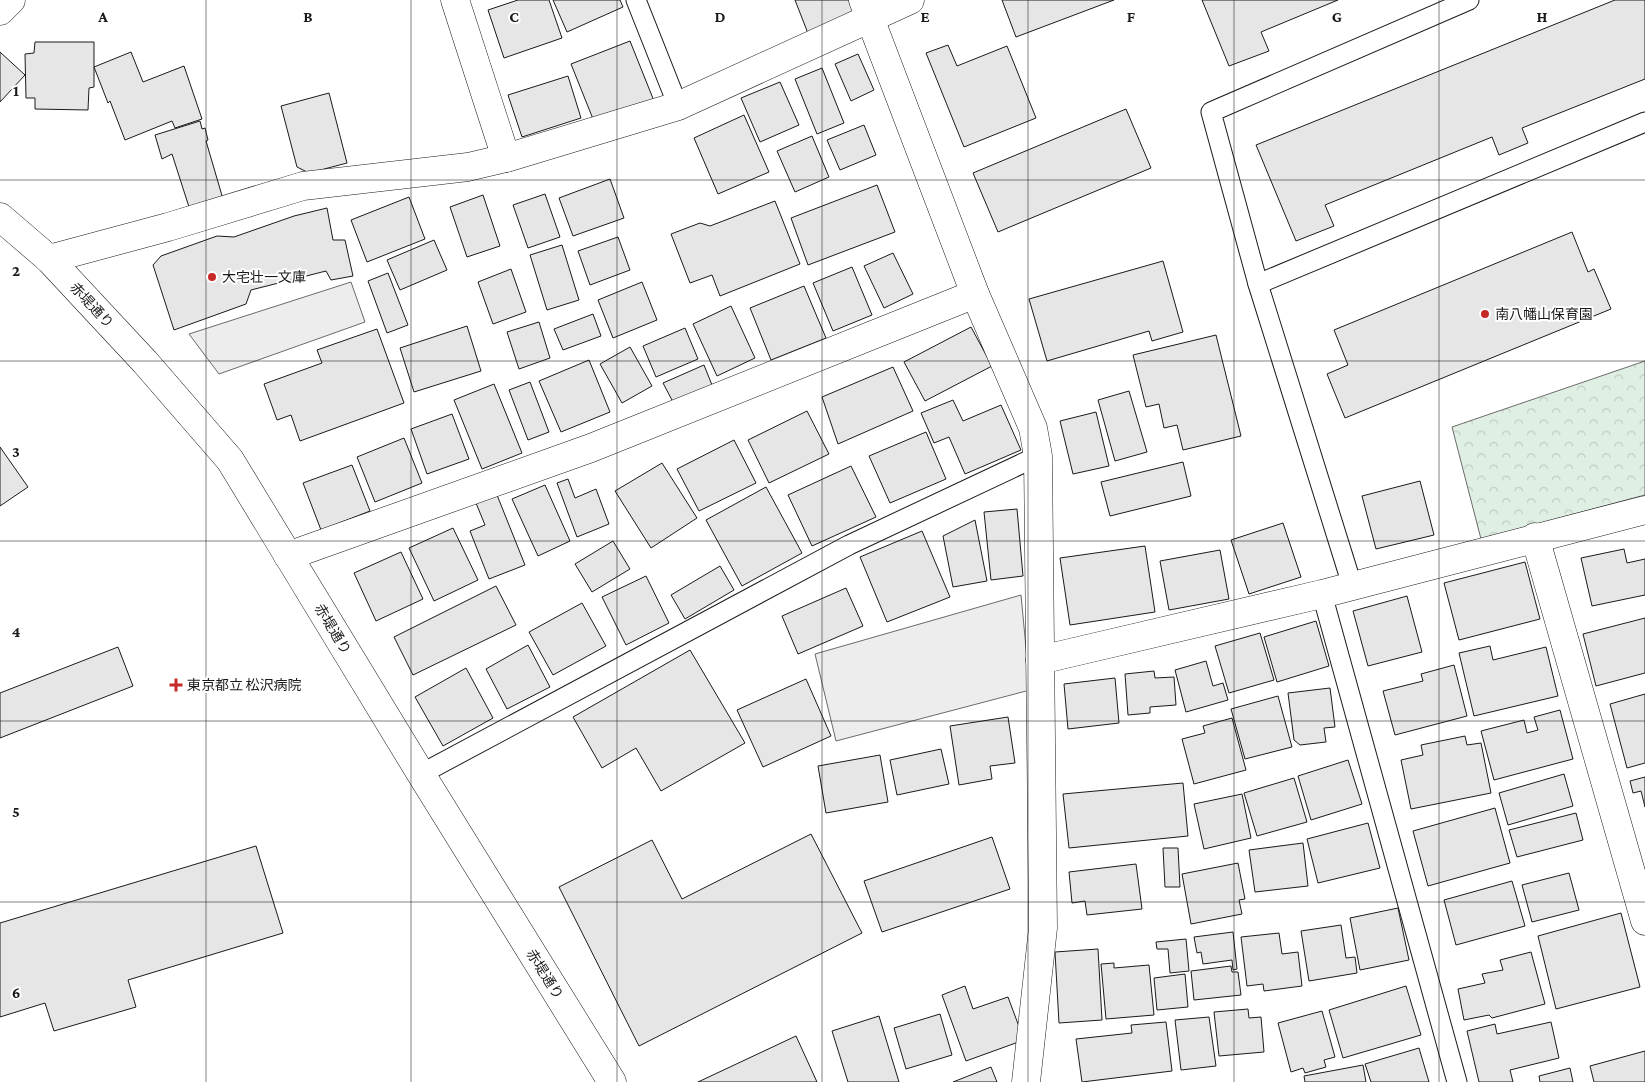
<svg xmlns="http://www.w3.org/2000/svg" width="1645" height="1082" font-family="'Crimson Pro','Noto Sans JP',serif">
	<defs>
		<pattern id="park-crowns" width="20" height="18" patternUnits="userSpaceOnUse" patternTransform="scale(1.25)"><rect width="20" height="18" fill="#e0efe3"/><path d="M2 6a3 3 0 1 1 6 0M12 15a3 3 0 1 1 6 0" fill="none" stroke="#c0ccc2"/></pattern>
	</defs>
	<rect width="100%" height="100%" fill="#fff"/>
	<polygon fill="url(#park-crowns)" stroke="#6a6a6a" points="1645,361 1645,495 1481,539 1452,427"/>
	<g fill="#ededed" stroke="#6a6a6a">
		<polygon points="351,282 365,322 219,374 189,334"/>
		<polygon points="1021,595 1030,690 836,741 815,654"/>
	</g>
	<g fill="#e6e6e6" stroke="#1a1a1a">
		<polygon points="518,0 549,0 562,38 504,58 488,10"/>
		<polygon points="553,0 620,0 623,7 567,32"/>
		<polygon points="795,0 854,0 859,17 809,36"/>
		<polygon points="1002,0 1114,0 1016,37"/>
		<polygon points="1202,0 1338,0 1261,32 1269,51 1229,66"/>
		<polygon points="1615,0 1645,0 1645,79 1522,128 1528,143 1499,155 1492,137 1325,205 1334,226 1296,241 1256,145"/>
		<polygon points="630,41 654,101 595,124 571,64"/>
		<polygon points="35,42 94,42 94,87 89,88 88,110 35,109 35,98 26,98 25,54 34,53"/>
		<polygon points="948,45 957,66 1007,46 1036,118 964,147 926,53"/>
		<polygon points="0,52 25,75 0,102"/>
		<polygon points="131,52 143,82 184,66 202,119 175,128 172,121 125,140 110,101 108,103 94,67"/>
		<polygon points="858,54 874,90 851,101 835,64"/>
		<polygon points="822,68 844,123 817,134 795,79"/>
		<polygon points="568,76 581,118 522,137 508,95"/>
		<polygon points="780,82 799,125 760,142 741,98"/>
		<polygon points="329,93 347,163 309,173 297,167 281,106"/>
		<polygon points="1126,109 1151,168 998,232 973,173"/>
		<polygon points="744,115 769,172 718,194 694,138"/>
		<polygon points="200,121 202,129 205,128 208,140 206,141 223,199 189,207 172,154 162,159 155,135"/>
		<polygon points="864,125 876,155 840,170 827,140"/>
		<polygon points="812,136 829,177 795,192 777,151"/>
		<polygon points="610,179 624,218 573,236 559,198"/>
		<polygon points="877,185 895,232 808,265 791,218"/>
		<polygon points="545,194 560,237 528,248 513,205"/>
		<polygon points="483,195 500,246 467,257 450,207"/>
		<polygon points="409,197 425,239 367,262 351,220"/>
		<polygon points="775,201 800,264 720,296 712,275 690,283 671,234 700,223 710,226"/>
		<polygon points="327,208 333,240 345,240 353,276 331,280 326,271 251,290 246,304 174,330 153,265 161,256 217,236 234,237 294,216"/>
		<polygon points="1572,232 1588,272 1594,269 1611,309 1345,418 1327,374 1348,365 1334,330"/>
		<polygon points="618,237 630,270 590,285 578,251"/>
		<polygon points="434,240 447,270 400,290 387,260"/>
		<polygon points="562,245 579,300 547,310 530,255"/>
		<polygon points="893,253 913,294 884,308 864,266"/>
		<polygon points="1163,261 1183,332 1152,341 1149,331 1047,361 1029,299"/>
		<polygon points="852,267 872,315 833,331 813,283"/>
		<polygon points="511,269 526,312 493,324 478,282"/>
		<polygon points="388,273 408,325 387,333 368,281"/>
		<polygon points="642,282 657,320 613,338 598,300"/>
		<polygon points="804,286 826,338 771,360 750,308"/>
		<polygon points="731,306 755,358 717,376 693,324"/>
		<polygon points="593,314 601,336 563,350 554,329"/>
		<polygon points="539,322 550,358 519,369 507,332"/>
		<polygon points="467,326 481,371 414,392 400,348"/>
		<polygon points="971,327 992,366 925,401 904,362"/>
		<polygon points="685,328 698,359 656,377 643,346"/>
		<polygon points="377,329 404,403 300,441 291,415 277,420 264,384 322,363 317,350"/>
		<polygon points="1216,335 1241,436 1183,450 1177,425 1164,428 1159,404 1146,407 1133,355"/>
		<polygon points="630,347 652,386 622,403 600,364"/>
		<polygon points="589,360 610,412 561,432 539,381"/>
		<polygon points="704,365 712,385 673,402 663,383"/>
		<polygon points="893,367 913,411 838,444 822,397"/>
		<polygon points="530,382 549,432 528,440 509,390"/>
		<polygon points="494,384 522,453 482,469 454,400"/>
		<polygon points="1129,391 1147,452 1115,461 1098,400"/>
		<polygon points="953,400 963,421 1001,405 1021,450 965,474 949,437 934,443 921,413"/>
		<polygon points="807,411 829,454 769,483 748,440"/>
		<polygon points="1096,412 1109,466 1073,474 1060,421"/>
		<polygon points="452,414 469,459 427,474 411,429"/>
		<polygon points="926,432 946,479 890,503 869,456"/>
		<polygon points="404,438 422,483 375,502 357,457"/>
		<polygon points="734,440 756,483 699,511 677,469"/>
		<polygon points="0,447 28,487 0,506"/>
		<polygon points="1183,462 1191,496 1110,516 1101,482"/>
		<polygon points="662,463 697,518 651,548 615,491"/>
		<polygon points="352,465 370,511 321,530 303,483"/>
		<polygon points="851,466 876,517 812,546 788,495"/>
		<polygon points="568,479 575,498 596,489 609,524 577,537 557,483"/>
		<polygon points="1420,481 1434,535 1376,549 1362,496"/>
		<polygon points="545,485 570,541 538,556 512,499"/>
		<polygon points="766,487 802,553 742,586 706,520"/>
		<polygon points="497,495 525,565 489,579 470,531 485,525 476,503"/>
		<polygon points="1017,509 1023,576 991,580 984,512"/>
		<polygon points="975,520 987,581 953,587 943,536"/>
		<polygon points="1283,523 1301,577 1249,594 1231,540"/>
		<polygon points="453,528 478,580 434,601 409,548"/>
		<polygon points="922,531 950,597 887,622 860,557"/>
		<polygon points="613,541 630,569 592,592 575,564"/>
		<polygon points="1145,546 1155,612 1070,625 1060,558"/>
		<polygon points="1624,549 1627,563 1645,559 1645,595 1592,606 1581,558"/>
		<polygon points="1220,550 1229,599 1169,610 1160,561"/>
		<polygon points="401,552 423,599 376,621 354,573"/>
		<polygon points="1525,562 1540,619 1459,640 1444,583"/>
		<polygon points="720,566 734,590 685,619 671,595"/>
		<polygon points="646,576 669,623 626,645 602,597"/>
		<polygon points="496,586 516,625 413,675 394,637"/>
		<polygon points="846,588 863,626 798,654 782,616"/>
		<polygon points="1407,596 1422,652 1368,666 1353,611"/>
		<polygon points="582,603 606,646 553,675 529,632"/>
		<polygon points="1645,618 1645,673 1596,686 1583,634"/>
		<polygon points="1316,621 1329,666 1277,682 1264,637"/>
		<polygon points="1260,633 1274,680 1229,693 1215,646"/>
		<polygon points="528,645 550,687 507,709 486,669"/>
		<polygon points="1490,646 1493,660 1546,647 1558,696 1474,716 1459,653"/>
		<polygon points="118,647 133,686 0,738 0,693"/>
		<polygon points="690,650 745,743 661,791 636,748 602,768 573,717"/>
		<polygon points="1206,661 1213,686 1223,683 1228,700 1186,712 1175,670"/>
		<polygon points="1454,665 1467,716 1395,735 1383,691 1423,681 1421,674"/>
		<polygon points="466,668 493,718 443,746 415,697"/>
		<polygon points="1154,671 1155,678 1174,677 1176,705 1150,707 1150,713 1128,715 1125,674"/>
		<polygon points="1115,678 1119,723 1068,729 1064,684"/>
		<polygon points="806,679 831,736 763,767 737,710"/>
		<polygon points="1330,688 1335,727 1324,728 1326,742 1300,745 1294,740 1288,693"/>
		<polygon points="1645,694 1645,763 1627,768 1610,704"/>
		<polygon points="1278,696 1292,747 1245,759 1231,709"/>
		<polygon points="1560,710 1573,759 1494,780 1481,731 1524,720 1527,733 1538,730 1534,717"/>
		<polygon points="1008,717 1015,763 990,766 992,779 959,785 950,726"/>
		<polygon points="1232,718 1246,770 1194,784 1182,739 1205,733 1203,726"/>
		<polygon points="1465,736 1467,745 1481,743 1491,793 1411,809 1401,760 1423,755 1421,745"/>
		<polygon points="941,749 949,784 897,795 890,760"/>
		<polygon points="880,755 888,802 826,813 818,766"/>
		<polygon points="1348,760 1362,804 1311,820 1298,776"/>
		<polygon points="1564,774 1573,806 1508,825 1499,793"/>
		<polygon points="1645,777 1645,807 1641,791 1633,793 1630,781"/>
		<polygon points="1294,778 1307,822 1257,836 1244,793"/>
		<polygon points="1183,783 1188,836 1069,848 1063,794"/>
		<polygon points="1242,794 1251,838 1204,849 1194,804"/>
		<polygon points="1495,808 1510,863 1428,886 1413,831"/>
		<polygon points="1576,813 1583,840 1517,857 1509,830"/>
		<polygon points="1368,823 1380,868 1318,883 1307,839"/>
		<polygon points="811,834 862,933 639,1046 559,887 652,840 682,899"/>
		<polygon points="992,837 1010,889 882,932 864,881"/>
		<polygon points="1303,843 1308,886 1255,892 1249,850"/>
		<polygon points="256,846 283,933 128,980 136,1007 54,1031 45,1003 0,1017 0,923"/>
		<polygon points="1163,848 1178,848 1180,887 1165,887"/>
		<polygon points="1238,863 1245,899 1239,900 1242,914 1191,924 1182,874"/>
		<polygon points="1136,864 1142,909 1087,915 1085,901 1072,903 1069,872"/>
		<polygon points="1569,873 1579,910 1532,922 1522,885"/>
		<polygon points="1512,881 1525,926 1456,945 1444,900"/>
		<polygon points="1398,908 1409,960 1360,970 1350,918"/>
		<polygon points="1621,913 1640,987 1556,1009 1538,936"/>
		<polygon points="1341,925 1346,958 1355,957 1357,973 1309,981 1301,931"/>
		<polygon points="1233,932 1237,969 1233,970 1232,960 1203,964 1201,952 1197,953 1194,937"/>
		<polygon points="1279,933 1282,954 1298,952 1302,986 1264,991 1263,984 1247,986 1241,937"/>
		<polygon points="1186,939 1189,971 1170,973 1168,949 1157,949 1156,942"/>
		<polygon points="1098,949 1102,1020 1059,1023 1055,952"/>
		<polygon points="1531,952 1545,1004 1492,1018 1489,1015 1464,1020 1458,989 1485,983 1482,974 1503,970 1500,960"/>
		<polygon points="1114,963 1114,968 1149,965 1154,1015 1106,1019 1101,964"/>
		<polygon points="1231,966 1232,972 1238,972 1241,995 1194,1000 1191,971"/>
		<polygon points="1185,974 1188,1007 1157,1010 1154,978"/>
		<polygon points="965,986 973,1009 1008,997 1024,1040 966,1061 942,995"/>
		<polygon points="1406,986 1421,1035 1343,1058 1329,1010"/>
		<polygon points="1248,1009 1249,1018 1261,1017 1264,1052 1219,1056 1214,1012"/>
		<polygon points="1322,1011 1335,1057 1324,1060 1326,1067 1305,1073 1303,1068 1291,1072 1278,1023"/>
		<polygon points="940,1014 952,1055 906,1069 894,1028"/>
		<polygon points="879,1016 899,1082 848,1082 832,1031"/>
		<polygon points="1209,1017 1216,1066 1181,1070 1175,1020"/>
		<polygon points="1166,1022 1172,1071 1082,1082 1076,1039 1132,1033 1131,1025"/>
		<polygon points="1551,1022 1559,1058 1510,1070 1513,1082 1479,1082 1467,1031 1495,1024 1497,1034"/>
		<polygon points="796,1036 817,1082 698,1082"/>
		<polygon points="1419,1048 1429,1082 1371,1082 1365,1064"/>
		<polygon points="1645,1051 1645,1082 1594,1082 1590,1066"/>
		<polygon points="1363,1065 1366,1082 1305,1082 1304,1076"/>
		<polygon points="991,1067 997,1082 953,1082"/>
		<polygon points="1570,1068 1573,1082 1540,1082 1539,1076"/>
	</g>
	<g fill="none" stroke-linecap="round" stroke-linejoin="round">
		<defs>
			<g id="lane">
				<polyline points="636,0 678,106"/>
				<polyline points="1258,284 1645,122"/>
				<polyline points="1352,585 1258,284 1211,112 1469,0"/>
				<polyline points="1322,594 1457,1082"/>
				<polyline points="421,774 849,545 1038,456"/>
			</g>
			<g id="street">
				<polyline points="455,0 506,158"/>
				<polyline points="863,0 975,294 1033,428 1038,456 1043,928 1026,1082"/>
				<polyline points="0,11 11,0"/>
				<polyline points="49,259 168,227 303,186 468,167 506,158 678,106 910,0"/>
				<polyline points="1535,537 1645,921"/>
				<polyline points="288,556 591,448 975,294"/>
				<polyline points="1040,660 1322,594 1645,510"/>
			</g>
			<polyline id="secondary" points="0,217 49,259 145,362 230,460 421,774 612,1082"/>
		</defs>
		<use href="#lane" stroke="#1a1a1a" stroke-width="21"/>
		<use href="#street" stroke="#1a1a1a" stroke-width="29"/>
		<use href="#secondary" stroke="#1a1a1a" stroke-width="29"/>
		<use href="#lane" stroke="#fff" stroke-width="19"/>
		<use href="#street" stroke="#fff" stroke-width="28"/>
		<use href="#secondary" stroke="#fff" stroke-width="28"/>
	</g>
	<path fill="none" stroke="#1a1a1a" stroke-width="1" stroke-opacity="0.55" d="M206,0V1082M411,0V1082M617,0V1082M822,0V1082M1028,0V1082M1234,0V1082M1439,0V1082M0,180H1645M0,361H1645M0,541H1645M0,721H1645M0,902H1645"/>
	<g fill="#c62828" stroke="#fff" stroke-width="2">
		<circle cx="212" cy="277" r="5"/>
		<circle cx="1485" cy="314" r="5"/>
		<path d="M173.5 677.5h5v5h5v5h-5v5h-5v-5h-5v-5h5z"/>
	</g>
	<g text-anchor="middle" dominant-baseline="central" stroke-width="4" stroke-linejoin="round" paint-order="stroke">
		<g font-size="14" fill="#1a1a1a" stroke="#fff" text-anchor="start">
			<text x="222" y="277">大宅壮一文庫</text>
			<text x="1495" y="314">南八幡山保育園</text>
			<text x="187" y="685">東京都立 松沢病院</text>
		</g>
		<g font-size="14" fill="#1a1a1a" stroke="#fff">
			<text transform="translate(92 305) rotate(47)">赤堤通り</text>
			<text transform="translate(333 629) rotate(59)">赤堤通り</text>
			<text transform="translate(545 974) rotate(58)">赤堤通り</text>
		</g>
	</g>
	<g font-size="16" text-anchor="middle" font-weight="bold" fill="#1a1a1a" stroke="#fff" stroke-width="4" stroke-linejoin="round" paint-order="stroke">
		<text x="103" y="22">A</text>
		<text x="308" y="22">B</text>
		<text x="514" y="22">C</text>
		<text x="720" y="22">D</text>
		<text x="925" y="22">E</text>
		<text x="1131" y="22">F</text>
		<text x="1337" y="22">G</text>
		<text x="1542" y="22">H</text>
		<text x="16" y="96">1</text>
		<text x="16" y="276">2</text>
		<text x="16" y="457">3</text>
		<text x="16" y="637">4</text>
		<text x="16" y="817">5</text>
		<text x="16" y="998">6</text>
	</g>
</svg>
